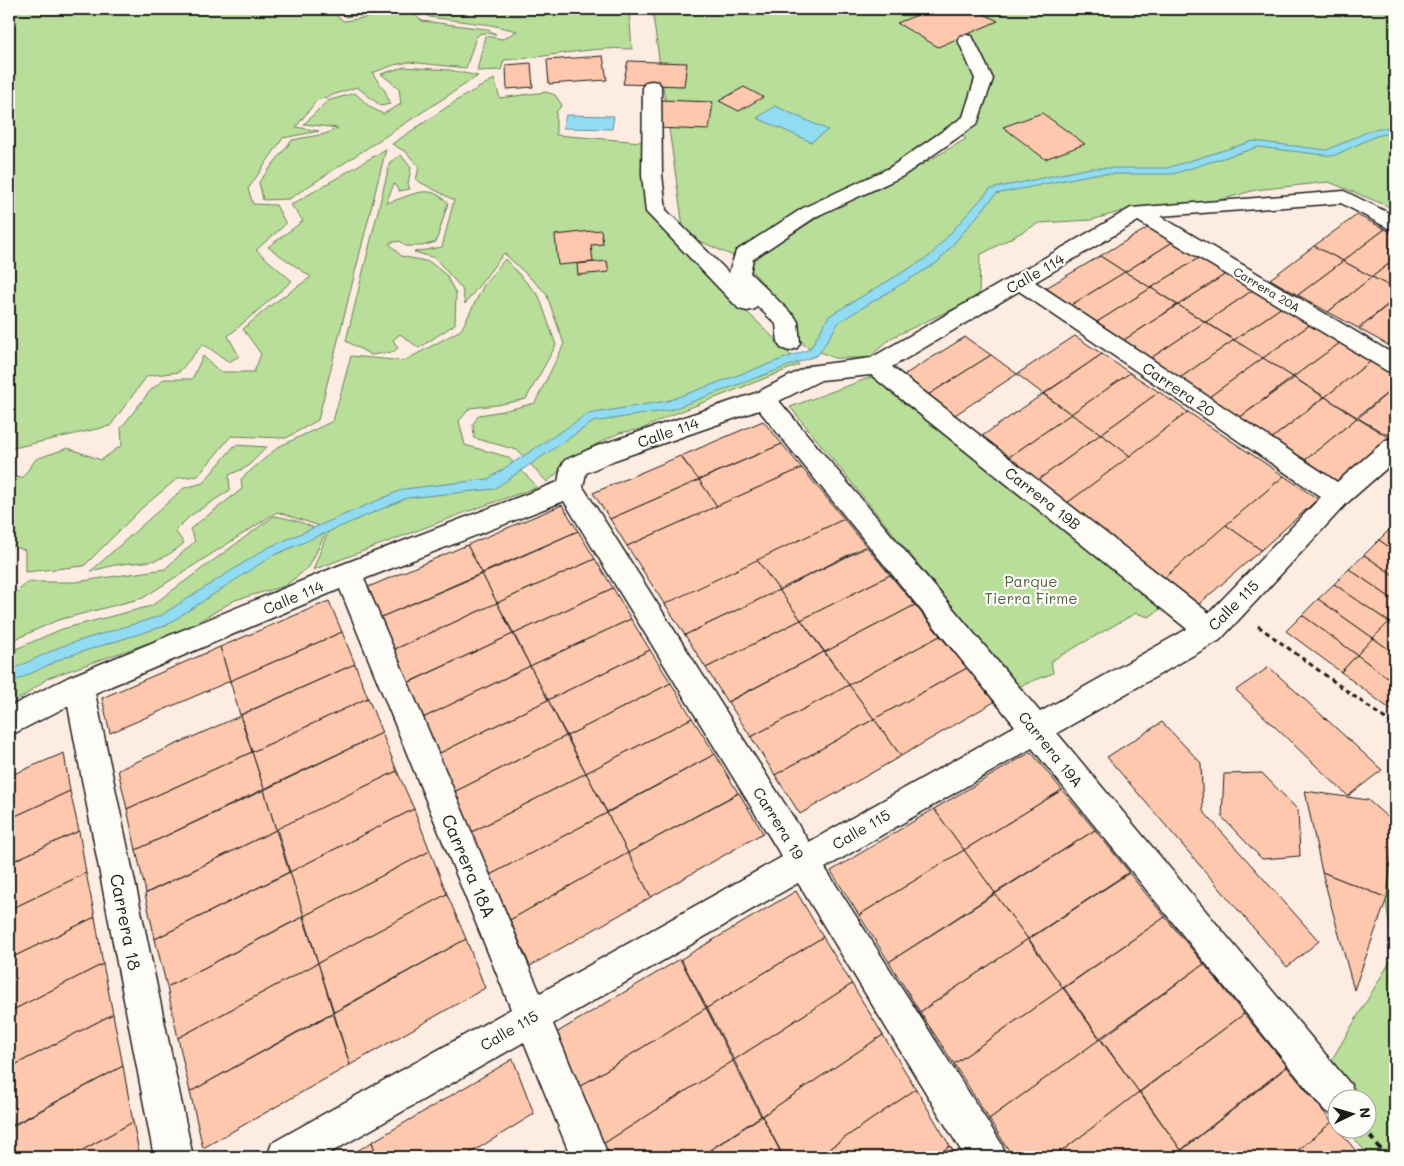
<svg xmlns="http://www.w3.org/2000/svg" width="1404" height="1166" font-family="Mali,sans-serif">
	<rect width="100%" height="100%" fill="#fdece1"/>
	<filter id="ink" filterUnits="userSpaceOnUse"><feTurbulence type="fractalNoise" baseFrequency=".02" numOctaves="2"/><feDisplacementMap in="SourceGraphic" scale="10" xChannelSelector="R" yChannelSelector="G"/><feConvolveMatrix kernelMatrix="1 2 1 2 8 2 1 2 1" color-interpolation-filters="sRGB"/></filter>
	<g filter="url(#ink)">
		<g fill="#b8de99" stroke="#6a7d5a">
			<polygon points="9,9 296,9 302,13 329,11 344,21 410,11 422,21 486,29 496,34 481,33 476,37 466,68 409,62 394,65 372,73 385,91 390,104 381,106 357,87 317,100 296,127 319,131 283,138 248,189 253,204 276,205 286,224 256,250 292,281 228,336 239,356 229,362 203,344 179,372 147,376 110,426 9,449"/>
			<polygon points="337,9 404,9 346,17"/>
			<path d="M420,9H629L632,49C589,46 547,58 504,60L501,70L477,71L485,36L503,39L517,31L491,25L429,17Z"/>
			<polygon points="652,9 1395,9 1395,209 1329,182 1255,190 1182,211 1123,211 1091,220 1039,223 980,255 979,298 931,319 891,338 869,358 834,358 804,345 783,307 746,264 828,211 883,187 966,139 952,128 891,169 792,216 733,256 684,234"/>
			<polygon points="404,67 449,70 478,76 289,199 263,200 259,182 292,140 325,134 338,128 304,124 327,101 355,93 370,107 383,114 401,104 399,88 381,74"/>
			<polygon points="494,79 500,98 546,92 555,95 562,105 556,112 556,135 642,142 645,182 696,262 783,347 799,365 669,416 642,429 619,433 583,451 547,482 517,450 474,438 473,424 479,415 503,411 535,403 564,344 546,293 504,253 465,304 462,289 435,258 414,252 442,247 454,200 416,180 419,167 406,152 392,144 459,99"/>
			<polygon points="386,149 318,420 286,438 231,436 198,476 178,478 143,507 84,566 25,572 25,550 9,545 9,476 22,478 36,459 68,448 101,460 122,445 121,428 150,391 164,379 192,379 203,356 220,372 254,372 261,354 243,329 270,306 311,277 268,247 303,221 291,205"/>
			<path d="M401,155L411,168L408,184L410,189L399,191L394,184L386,203C411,197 427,181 448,203L436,242L422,246H405L400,241L389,243L401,256L430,262L446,275L456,294L455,324L419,348L400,334L393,340L398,348L393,352L371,355L346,341L390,162Z"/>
			<polygon points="505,259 539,296 556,345 526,399 497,405 470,408 459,421 465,445 508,457 538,487 469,511 313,570 329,529 277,512 143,598 58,620 9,642 9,599 28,582 75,582 165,569 195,541 190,529 242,489 241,479 278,447 333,421 351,356 404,361 461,330 484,285"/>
			<polygon points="877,375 1166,605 1149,617 1136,613 1051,661 1053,673 1018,687 790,407"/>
			<path d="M235,445L267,447L247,467L229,475L230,490L190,516L175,531L184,543C159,564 152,561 122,564C112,565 101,569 91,571L184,488L203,483Z"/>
			<path d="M274,516C293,519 309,524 325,534L309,567L285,586L235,600L193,625L157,640L48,678L24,696L9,704V652L62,629L151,606Z"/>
			<polygon points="1395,828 1395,1157 1370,1157 1346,1129 1366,1128 1366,1098 1336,1098 1336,1118 1328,1066 1394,955 1379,856"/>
		</g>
		<g fill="#91dcf2" stroke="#628f9c">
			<polygon points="775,106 828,130 811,142 757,118"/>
			<polygon points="566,115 614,116 612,129 563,128"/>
			<polygon points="1395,126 1395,132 1376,136 1333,156 1258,147 1173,174 1094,174 996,194 938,262 839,322 818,355 670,410 593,422 494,489 407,498 272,556 165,626 65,657 9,684 9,671 62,646 160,616 267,548 404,489 488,479 588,414 667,401 810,349 829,316 930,256 990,189 1090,168 1167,168 1253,141 1327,150 1369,131"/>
		</g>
		<g fill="#fdc8ae" stroke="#1c1c1c">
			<polygon points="933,9 974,9 998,21 938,47 897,23"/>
			<polygon points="603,56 607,80 549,84 547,60"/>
			<polygon points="628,61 687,63 684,86 623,84"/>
			<polygon points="531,63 533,87 507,89 506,65"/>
			<polygon points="744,87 763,97 739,111 719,101"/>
			<polygon points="660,100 713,102 709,130 655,128"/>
			<polygon points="1042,113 1085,144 1045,159 1003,127"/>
			<polygon points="1357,215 1385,229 1343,261 1314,246"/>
			<polygon points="1151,226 1176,240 1125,272 1100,256"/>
			<polygon points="1385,229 1395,235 1395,259 1372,277 1343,261"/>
			<polygon points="601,230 603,244 591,245 593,262 558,265 555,235"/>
			<polygon points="1176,240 1202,256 1151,288 1125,272"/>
			<polygon points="1314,246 1343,261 1298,295 1270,279"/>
			<polygon points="1100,256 1125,272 1071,305 1046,288"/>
			<polygon points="1202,256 1229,272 1178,305 1151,288"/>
			<polygon points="1395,259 1395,289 1372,277"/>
			<polygon points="607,261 609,272 578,275 577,264"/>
			<polygon points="1343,261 1372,277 1328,312 1298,295"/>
			<polygon points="1125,272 1151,288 1097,322 1071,305"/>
			<polygon points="1229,272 1256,288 1206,322 1178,305"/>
			<polygon points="1372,277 1395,289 1395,299 1358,328 1328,312"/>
			<polygon points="1151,288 1177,305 1124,340 1097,322"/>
			<polygon points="1256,288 1285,305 1234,340 1206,322"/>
			<polygon points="1395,299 1395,342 1390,346 1359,329"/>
			<polygon points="1178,305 1205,322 1151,358 1124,340"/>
			<polygon points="1285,305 1314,322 1263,358 1234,340"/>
			<polygon points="1205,322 1234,340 1180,378 1151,358"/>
			<polygon points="1314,322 1344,340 1293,377 1263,358"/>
			<polygon points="1075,336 1102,354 1043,394 1017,374"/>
			<polygon points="965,337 991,355 928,395 904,375"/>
			<polygon points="1234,340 1263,358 1209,397 1180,378"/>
			<polygon points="1344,340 1375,358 1325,397 1293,377"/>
			<polygon points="1102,354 1130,373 1071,414 1044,394"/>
			<polygon points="991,355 1017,374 955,415 928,395"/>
			<polygon points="1263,358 1293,377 1239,418 1209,397"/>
			<polygon points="1375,358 1395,370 1395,387 1357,417 1325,397"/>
			<polygon points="1130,373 1159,392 1101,434 1071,414"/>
			<polygon points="1294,378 1324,397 1271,439 1239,418"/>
			<polygon points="1395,387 1395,426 1387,435 1358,418"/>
			<polygon points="1159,392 1188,412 1130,456 1101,434"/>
			<polygon points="1043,394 1071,414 1009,457 982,436"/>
			<polygon points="1325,397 1357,418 1304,461 1271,439"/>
			<polygon points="1188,412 1284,476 1164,578 1067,503"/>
			<polygon points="1071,414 1101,434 1038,480 1009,457"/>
			<polygon points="1357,418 1391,439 1337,483 1304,461"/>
			<polygon points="763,421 782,444 698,480 681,456"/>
			<polygon points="1101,434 1130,456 1067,503 1038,480"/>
			<polygon points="782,444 802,468 717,506 699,480"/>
			<polygon points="680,456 699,480 610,519 593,493"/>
			<polygon points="802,468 844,519 665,605 627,546"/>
			<polygon points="1284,476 1318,499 1261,550 1226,525"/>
			<polygon points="699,480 717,506 627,546 610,519"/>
			<polygon points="562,505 578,531 482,573 467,545"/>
			<polygon points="844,519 866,546 779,590 757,560"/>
			<polygon points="1226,525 1261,550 1199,604 1164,578"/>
			<polygon points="1393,526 1395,528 1395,551 1379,540"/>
			<polygon points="578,531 595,559 497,603 482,574"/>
			<polygon points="1379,540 1395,551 1395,576 1364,555"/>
			<polygon points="467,545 482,573 379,618 366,588"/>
			<polygon points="867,547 890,575 801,620 779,590"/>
			<polygon points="1364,555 1395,576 1395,601 1349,569"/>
			<polygon points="595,559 613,588 514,634 497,603"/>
			<polygon points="757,560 779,590 685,635 665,604"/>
			<polygon points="1349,569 1395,601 1395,615 1389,622 1334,584"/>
			<polygon points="482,574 497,603 393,650 379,618"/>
			<polygon points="890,575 915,605 825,652 801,620"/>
			<polygon points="1334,584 1389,622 1373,638 1318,599"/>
			<polygon points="613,588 631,619 530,666 514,634"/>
			<polygon points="779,590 801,620 706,668 685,635"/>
			<polygon points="1318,599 1373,638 1357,655 1302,615"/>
			<polygon points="329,601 342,632 230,681 220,647"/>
			<polygon points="497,603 513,634 407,683 393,650"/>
			<polygon points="915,605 940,636 849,685 825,652"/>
			<polygon points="1302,615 1357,655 1341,672 1286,631"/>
			<polygon points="631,619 650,650 548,700 530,666"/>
			<polygon points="801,620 824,652 727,702 706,668"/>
			<polygon points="1389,622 1395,627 1395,654 1373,638"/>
			<polygon points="342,632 355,664 240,715 230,681"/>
			<polygon points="513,634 530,666 423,718 408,683"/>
			<polygon points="940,636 967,668 874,719 849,685"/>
			<polygon points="1373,638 1395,654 1395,683 1357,655"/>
			<polygon points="220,647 230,681 110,733 102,698"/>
			<polygon points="650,650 671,683 567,736 548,700"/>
			<polygon points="824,652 849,685 751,737 728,702"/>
			<polygon points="1357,655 1395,683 1395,713 1341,672"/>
			<polygon points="355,664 368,698 252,752 241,715"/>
			<polygon points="530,666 548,700 438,754 423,718"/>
			<polygon points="1269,667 1382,770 1348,796 1236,690"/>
			<polygon points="967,668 994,702 901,756 874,719"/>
			<polygon points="671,683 692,718 586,773 567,736"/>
			<polygon points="849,685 874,719 775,775 751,737"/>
			<polygon points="368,698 382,733 264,789 252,752"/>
			<polygon points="548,700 566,736 454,792 438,754"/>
			<polygon points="240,716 252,752 127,809 118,770"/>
			<polygon points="692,718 715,754 607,812 586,773"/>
			<polygon points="874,719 901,756 800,814 775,775"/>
			<polygon points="1162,722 1201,763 1203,811 1319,941 1287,967 1107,757"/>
			<polygon points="382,733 397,771 276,830 264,790"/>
			<polygon points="566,736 586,773 472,832 454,792"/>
			<polygon points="252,752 264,789 136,850 127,809"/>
			<polygon points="1031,752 1062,790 964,850 934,809"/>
			<polygon points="64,753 70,791 9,819 9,776"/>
			<polygon points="715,754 738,793 628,853 607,813"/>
			<polygon points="397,771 414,809 290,872 277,829"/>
			<polygon points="586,773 607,813 490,875 472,832"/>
			<polygon points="1262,773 1298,810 1300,856 1262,859 1222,817 1224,774"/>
			<polygon points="264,790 276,830 146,893 136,850"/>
			<polygon points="1062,790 1095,830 995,893 964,850"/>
			<polygon points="70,791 79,831 9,863 9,819"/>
			<polygon points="1305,791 1368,800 1395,824 1387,898 1322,872"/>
			<polygon points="739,793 763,833 651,897 628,853"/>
			<polygon points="414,809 430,851 304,916 290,872"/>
			<polygon points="934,809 964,850 859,915 831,871"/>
			<polygon points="607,813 628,853 510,920 490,875"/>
			<polygon points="276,830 289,872 155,939 145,894"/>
			<polygon points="1095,830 1129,872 1028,939 995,894"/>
			<polygon points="79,831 86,873 9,910 9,863"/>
			<polygon points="964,850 995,893 889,962 859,915"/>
			<polygon points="430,851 447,894 318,963 304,916"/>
			<polygon points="628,853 651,897 530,966 510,920"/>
			<polygon points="290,872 304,916 167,987 155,939"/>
			<polygon points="1322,872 1387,898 1354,990"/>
			<polygon points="86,873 95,917 9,959 9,910"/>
			<polygon points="1129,873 1165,917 1063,988 1029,939"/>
			<polygon points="796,891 823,937 707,1008 681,959"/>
			<polygon points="447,894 466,939 334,1012 318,963"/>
			<polygon points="995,894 1028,939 920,1012 889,962"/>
			<polygon points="95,917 103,964 9,1012 9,959"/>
			<polygon points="303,917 318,963 178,1038 167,987"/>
			<polygon points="1165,917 1204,964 1100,1038 1064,988"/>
			<polygon points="823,937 852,984 734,1060 707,1008"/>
			<polygon points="466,939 485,988 350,1065 334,1013"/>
			<polygon points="1028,939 1063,988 954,1064 920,1012"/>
			<polygon points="680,959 706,1008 579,1087 556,1033"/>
			<polygon points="318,963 333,1012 190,1092 178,1038"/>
			<polygon points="103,964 113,1014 9,1068 9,1012"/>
			<polygon points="1204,964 1244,1014 1139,1092 1101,1039"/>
			<polygon points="852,984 883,1035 762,1116 734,1060"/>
			<polygon points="1063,988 1100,1039 989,1119 954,1064"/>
			<polygon points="706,1008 733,1061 603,1144 579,1087"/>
			<polygon points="333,1013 350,1065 203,1148 190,1092"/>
			<polygon points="113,1014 123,1066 9,1127 9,1068"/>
			<polygon points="1244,1014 1287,1066 1181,1150 1140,1092"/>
			<polygon points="883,1035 916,1089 817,1157 784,1157 762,1116"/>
			<polygon points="1100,1039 1139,1092 1054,1157 1013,1157 989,1119"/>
			<polygon points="513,1059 534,1114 464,1157 377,1157 372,1142"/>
			<polygon points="733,1061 761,1116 699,1157 609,1157 603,1144"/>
			<polygon points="123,1066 133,1122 70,1157 9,1157 9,1128"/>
			<polygon points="1287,1067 1332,1122 1290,1157 1187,1157 1182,1150"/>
			<polygon points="916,1089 950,1146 934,1157 817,1157"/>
			<polygon points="1139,1092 1181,1150 1172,1157 1054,1157"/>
			<polygon points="762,1116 783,1157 700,1157"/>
			<polygon points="133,1122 140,1157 70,1157"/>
			<polygon points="1332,1122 1361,1157 1290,1157"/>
			<polygon points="372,1142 377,1157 347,1157"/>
			<polygon points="950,1146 957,1157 934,1157"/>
		</g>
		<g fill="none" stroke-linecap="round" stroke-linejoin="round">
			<defs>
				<g id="minor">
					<polygon points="966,35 972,36 974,40 993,79 977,124 903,176 817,216 753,259 750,273 795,317 798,322 800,343 797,348 789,351 781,348 778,343 776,324 757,306 755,309 747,311 739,309 646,212 642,175 643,86 646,82 652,81 658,82 661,86 662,175 666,210 729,273 736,251 803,208 889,168 963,117 975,79 958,40 960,36"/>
					<path d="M1344,191L1395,216V230L1388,228L1341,203L1160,216L1395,355V373L1387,371L1138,221L1035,282L1337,482L1386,440L1395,438V461L1347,503L1220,640L1057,733L1351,1085L1357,1098H1336V1116L1325,1111L1032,748L825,868L1001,1143L1006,1157H965L798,883L553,1024L609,1157H571L524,1042L323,1157H267L272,1143L511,1009L340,589L95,693L193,1157H154L68,706L9,736V707L69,677L338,566L558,482L561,467L565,460L597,446L756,393L809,366L871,358L1131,208ZM1019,291L1321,497L1209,613L892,367ZM871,375L1187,629L1040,712L779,401L821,380ZM759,410L1015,726L809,842L583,487L586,473L615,460ZM564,501L782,857L540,993L364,579Z"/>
				</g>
			</defs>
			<use href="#minor" stroke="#1c1c1c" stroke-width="3"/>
			<polyline stroke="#1c1c1c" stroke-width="3" stroke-dasharray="5 4" stroke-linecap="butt" points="1258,626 1395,726"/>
			<polyline stroke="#1c1c1c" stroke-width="4" stroke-dasharray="6 5" stroke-linecap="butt" points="1363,1128 1387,1157"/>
			<use href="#minor" fill="#fdfcf7" fill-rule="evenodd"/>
		</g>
	</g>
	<g text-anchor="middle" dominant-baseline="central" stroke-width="4.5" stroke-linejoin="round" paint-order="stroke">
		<g font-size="12" fill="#1c1c1c" stroke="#fdfcf7">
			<text transform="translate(1267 289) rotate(31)">Carrera 20A</text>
		</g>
		<g font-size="15" fill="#1c1c1c" stroke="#fdfcf7">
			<text transform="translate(1035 273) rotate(-30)">Calle 114</text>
			<text transform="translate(1179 389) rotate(34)">Carrera 20</text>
			<text transform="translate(668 432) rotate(-19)">Calle 114</text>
			<text transform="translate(1043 498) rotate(38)">Carrera 19B</text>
			<text transform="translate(293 597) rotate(-23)">Calle 114</text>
			<text transform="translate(1233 605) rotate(-45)">Calle 115</text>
			<text transform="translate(1051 749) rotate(51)">Carrera 19A</text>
			<text transform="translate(779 823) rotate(58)">Carrera 19</text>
			<text transform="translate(861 829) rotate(-30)">Calle 115</text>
			<text transform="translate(509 1030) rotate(-30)">Calle 115</text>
		</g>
		<g font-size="15" fill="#536048" stroke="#fdfcf7">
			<text x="1031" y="581">Parque<tspan x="1031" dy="17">Tierra Firme</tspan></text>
		</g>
		<g font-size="18" fill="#1c1c1c" stroke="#fdfcf7">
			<text transform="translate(469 866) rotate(67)">Carrera 18A</text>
			<text transform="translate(126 922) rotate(79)">Carrera 18</text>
		</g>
	</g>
	<rect width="1404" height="1166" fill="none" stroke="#fdfcf7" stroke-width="30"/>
	<rect x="15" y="15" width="1374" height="1136" fill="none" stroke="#1c1c1c" stroke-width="2" filter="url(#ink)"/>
	<g transform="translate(1352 1114) rotate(85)"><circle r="24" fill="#fdfcf7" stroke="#a3a29f"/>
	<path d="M0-4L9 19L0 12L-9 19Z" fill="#1c1c1c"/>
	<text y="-8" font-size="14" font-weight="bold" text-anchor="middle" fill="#1c1c1c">N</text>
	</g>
</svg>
